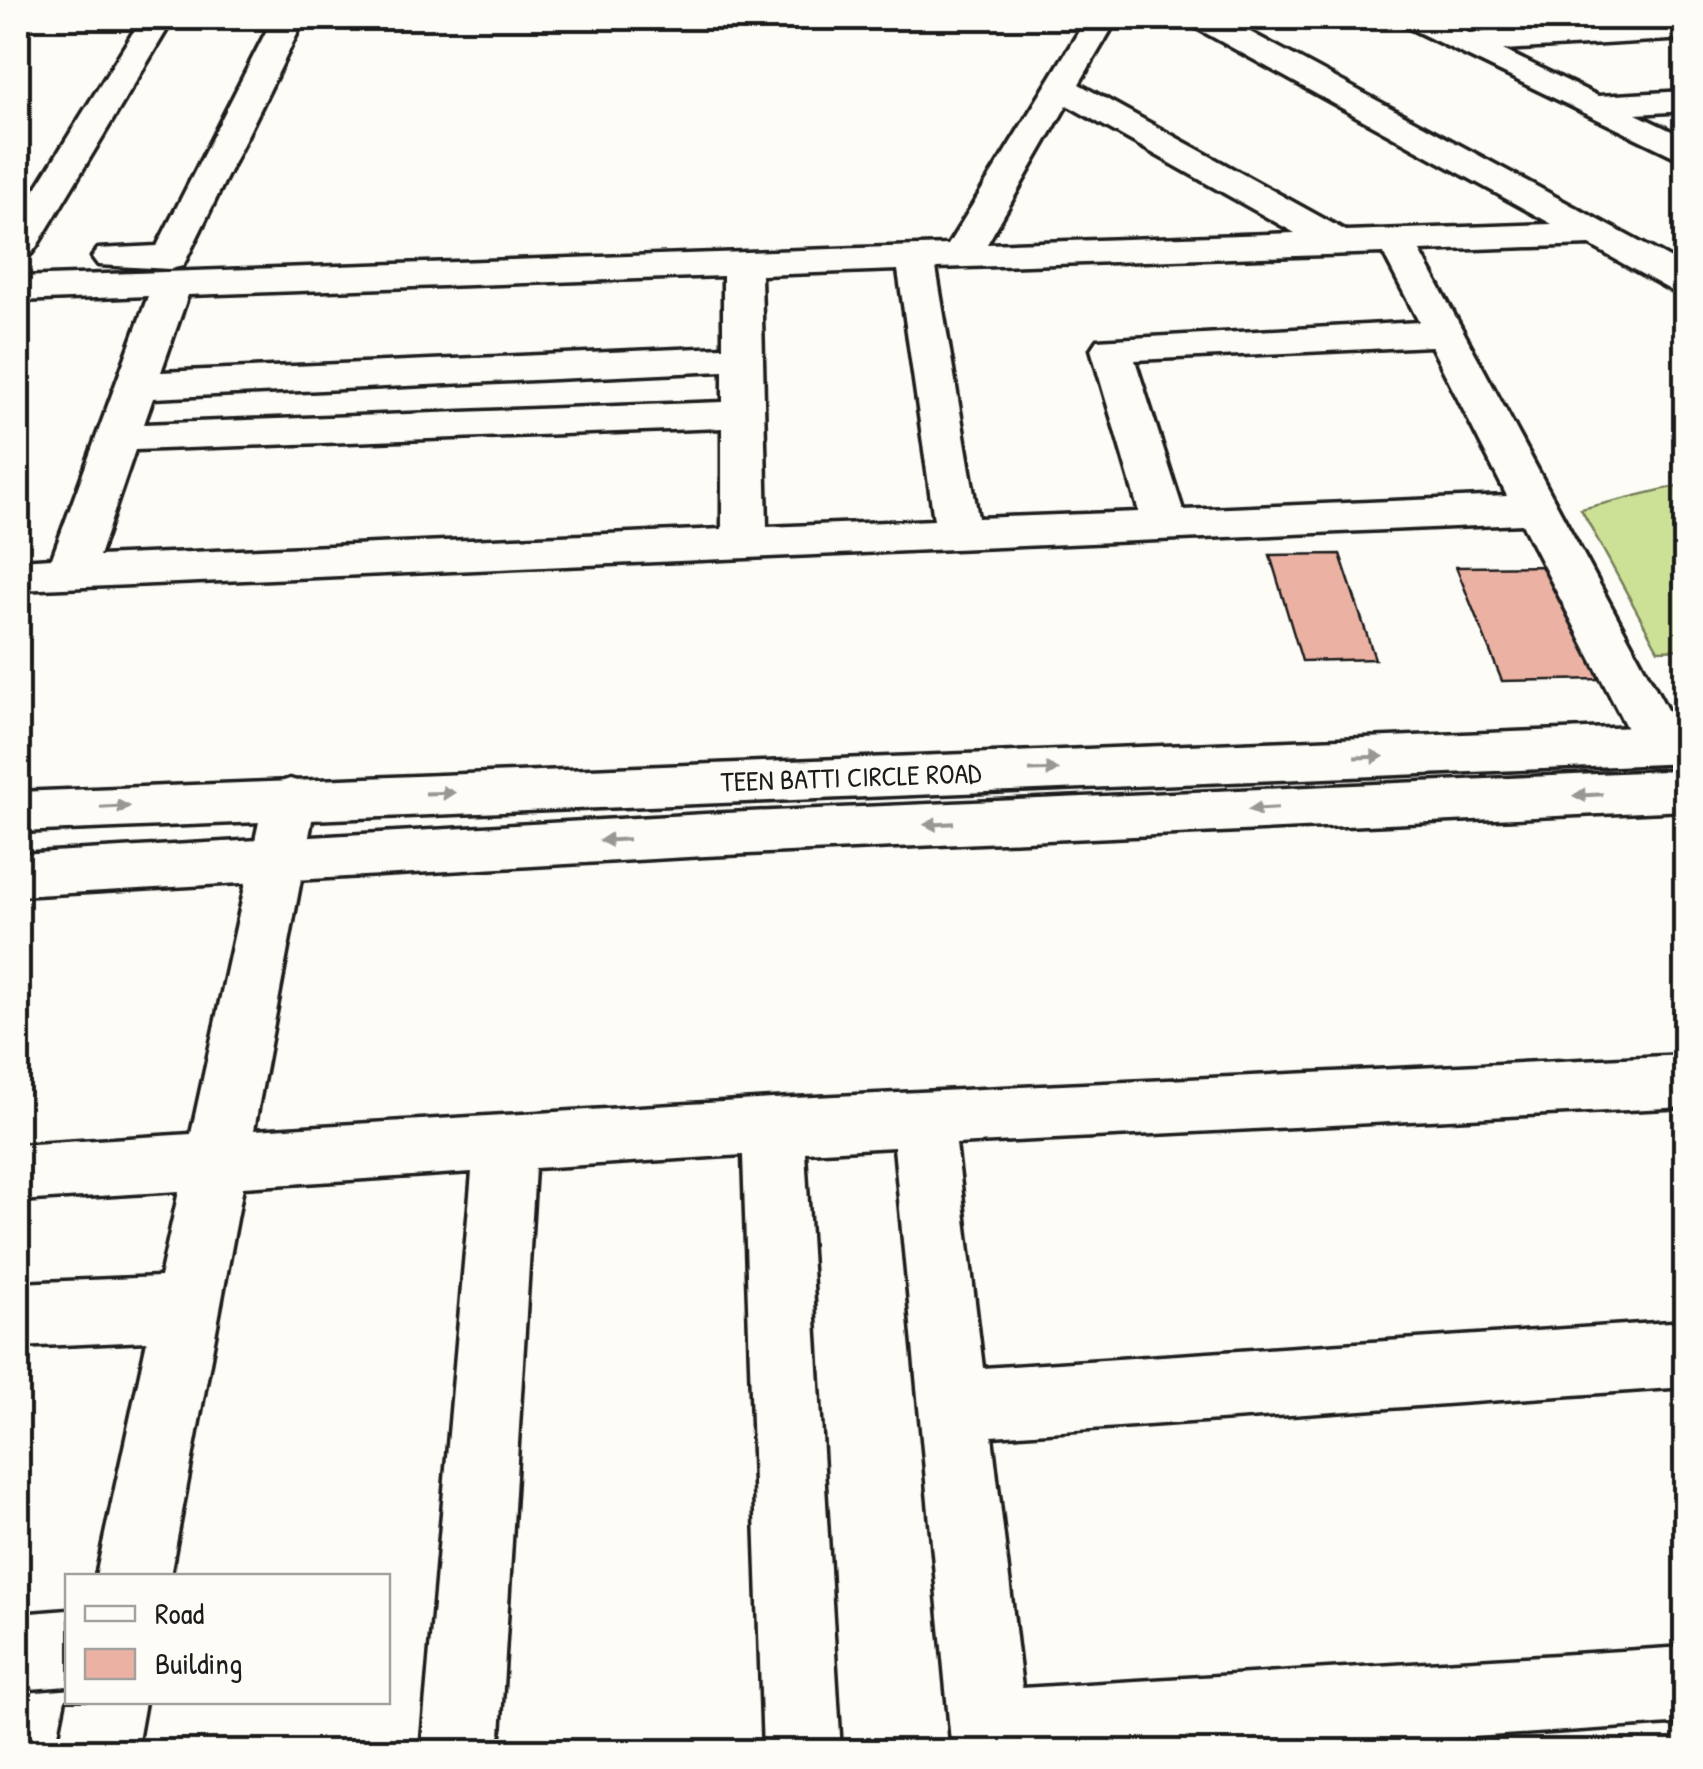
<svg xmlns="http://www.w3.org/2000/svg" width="1703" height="1769" font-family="'Patrick Hand',sans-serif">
	<rect width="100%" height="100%" fill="#fdfcf7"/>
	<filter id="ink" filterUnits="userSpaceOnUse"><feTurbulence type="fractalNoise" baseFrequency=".01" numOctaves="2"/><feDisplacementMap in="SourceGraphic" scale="20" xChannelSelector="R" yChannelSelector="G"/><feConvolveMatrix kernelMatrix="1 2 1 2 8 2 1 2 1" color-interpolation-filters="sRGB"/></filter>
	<g filter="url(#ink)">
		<polygon fill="#cde196" stroke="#747e59" stroke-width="2.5" points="1685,484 1685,649 1658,650 1581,509"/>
		<g fill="#ebb2a3" stroke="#1c1c1c" stroke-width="2.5">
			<polygon points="1340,554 1375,659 1302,661 1270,555"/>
			<polygon points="1550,566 1602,679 1502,681 1456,567"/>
		</g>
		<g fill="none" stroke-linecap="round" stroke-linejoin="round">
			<defs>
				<g id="minor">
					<polygon points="142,18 174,18 37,246 31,254 18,257 18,217"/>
					<polygon points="273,18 305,18 183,266 170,269 98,265 92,257 98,249 157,246"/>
					<path d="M1087,18H1118L1079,84L1346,231L1552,224L1191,25L1187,18H1224L1686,267V294L1672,291L1590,245L1420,251L1686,745L1678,758L1660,764L1642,758L1522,524L18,590V560L52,558L148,296L18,301V277L948,245ZM1067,105L1295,233L987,244ZM1383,253L1419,322L1097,340L1091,349L1139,512L978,518L936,268ZM898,270L934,520L767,527L761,275ZM723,276V347L161,372L188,295ZM1431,346L1507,496L1183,510L1135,360ZM723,371V402L144,424L153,398ZM722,428V529L99,556L135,450Z"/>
					<polygon points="1398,18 1438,18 1469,33 1686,20 1686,39 1503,50 1598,96 1686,91 1686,111 1636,114 1686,138 1686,162 1403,25"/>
					<polygon points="290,779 309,785 316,799 254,1130 773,1099 1686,1055 1686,1107 956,1144 983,1368 1686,1321 1686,1387 992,1436 1022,1688 1686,1647 1686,1723 1247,1752 952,1752 894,1147 805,1152 841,1752 763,1752 743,1155 535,1168 499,1752 421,1752 472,1172 243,1187 170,1576 96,1576 147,1341 18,1347 18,1283 160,1277 179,1191 18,1201 18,1145 191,1134 264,799 271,785"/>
					<polygon points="68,1610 68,1686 18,1690 18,1614"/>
					<polygon points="68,1702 145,1702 136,1752 58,1752"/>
				</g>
				<g id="tertiary">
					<polygon points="1686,725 1686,763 18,832 18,792"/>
					<polygon points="1686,770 1686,810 705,856 18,896 18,854 705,814"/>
				</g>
			</defs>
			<use href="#minor" stroke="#1c1c1c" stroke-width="7"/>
			<use href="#tertiary" stroke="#1c1c1c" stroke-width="7"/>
			<use href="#minor" fill="#fdfcf7" fill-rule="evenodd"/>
			<use href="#tertiary" fill="#fdfcf7" fill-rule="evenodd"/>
		</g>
		<defs><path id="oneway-solid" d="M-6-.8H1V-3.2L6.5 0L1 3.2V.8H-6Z" transform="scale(2.5)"/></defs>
		<g fill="#989794">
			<use href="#oneway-solid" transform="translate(1369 757) rotate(-2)"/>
			<use href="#oneway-solid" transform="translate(1044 770) rotate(-2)"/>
			<use href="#oneway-solid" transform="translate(440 793) rotate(-2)"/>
			<use href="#oneway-solid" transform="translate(1588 795) rotate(177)"/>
			<use href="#oneway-solid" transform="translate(115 807) rotate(-3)"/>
			<use href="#oneway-solid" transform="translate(1263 809) rotate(177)"/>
			<use href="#oneway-solid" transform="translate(939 824) rotate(177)"/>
			<use href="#oneway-solid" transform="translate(614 840) rotate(177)"/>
		</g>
	</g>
	<g text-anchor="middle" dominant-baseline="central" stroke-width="8" stroke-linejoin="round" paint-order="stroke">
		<g font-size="28" fill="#1c1c1c" stroke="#fdfcf7">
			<text transform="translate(851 777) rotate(-2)">TEEN BATTI CIRCLE ROAD</text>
		</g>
	</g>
	<rect width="1703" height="1769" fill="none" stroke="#fdfcf7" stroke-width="60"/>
	<rect x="30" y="30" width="1643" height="1709" fill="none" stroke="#1c1c1c" stroke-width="4" filter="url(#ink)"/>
	<rect x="65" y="1574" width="325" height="130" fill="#fdfcf7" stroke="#a3a29f" stroke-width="2.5"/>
	<rect x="85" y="1606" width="50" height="15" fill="#fdfcf7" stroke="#a3a29f" stroke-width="2.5"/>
	<text x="155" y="1624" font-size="30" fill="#1c1c1c">Road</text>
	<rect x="85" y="1649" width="50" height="30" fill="#ebb2a3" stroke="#a3a29f" stroke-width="2.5"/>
	<text x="155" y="1674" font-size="30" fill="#1c1c1c">Building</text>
</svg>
